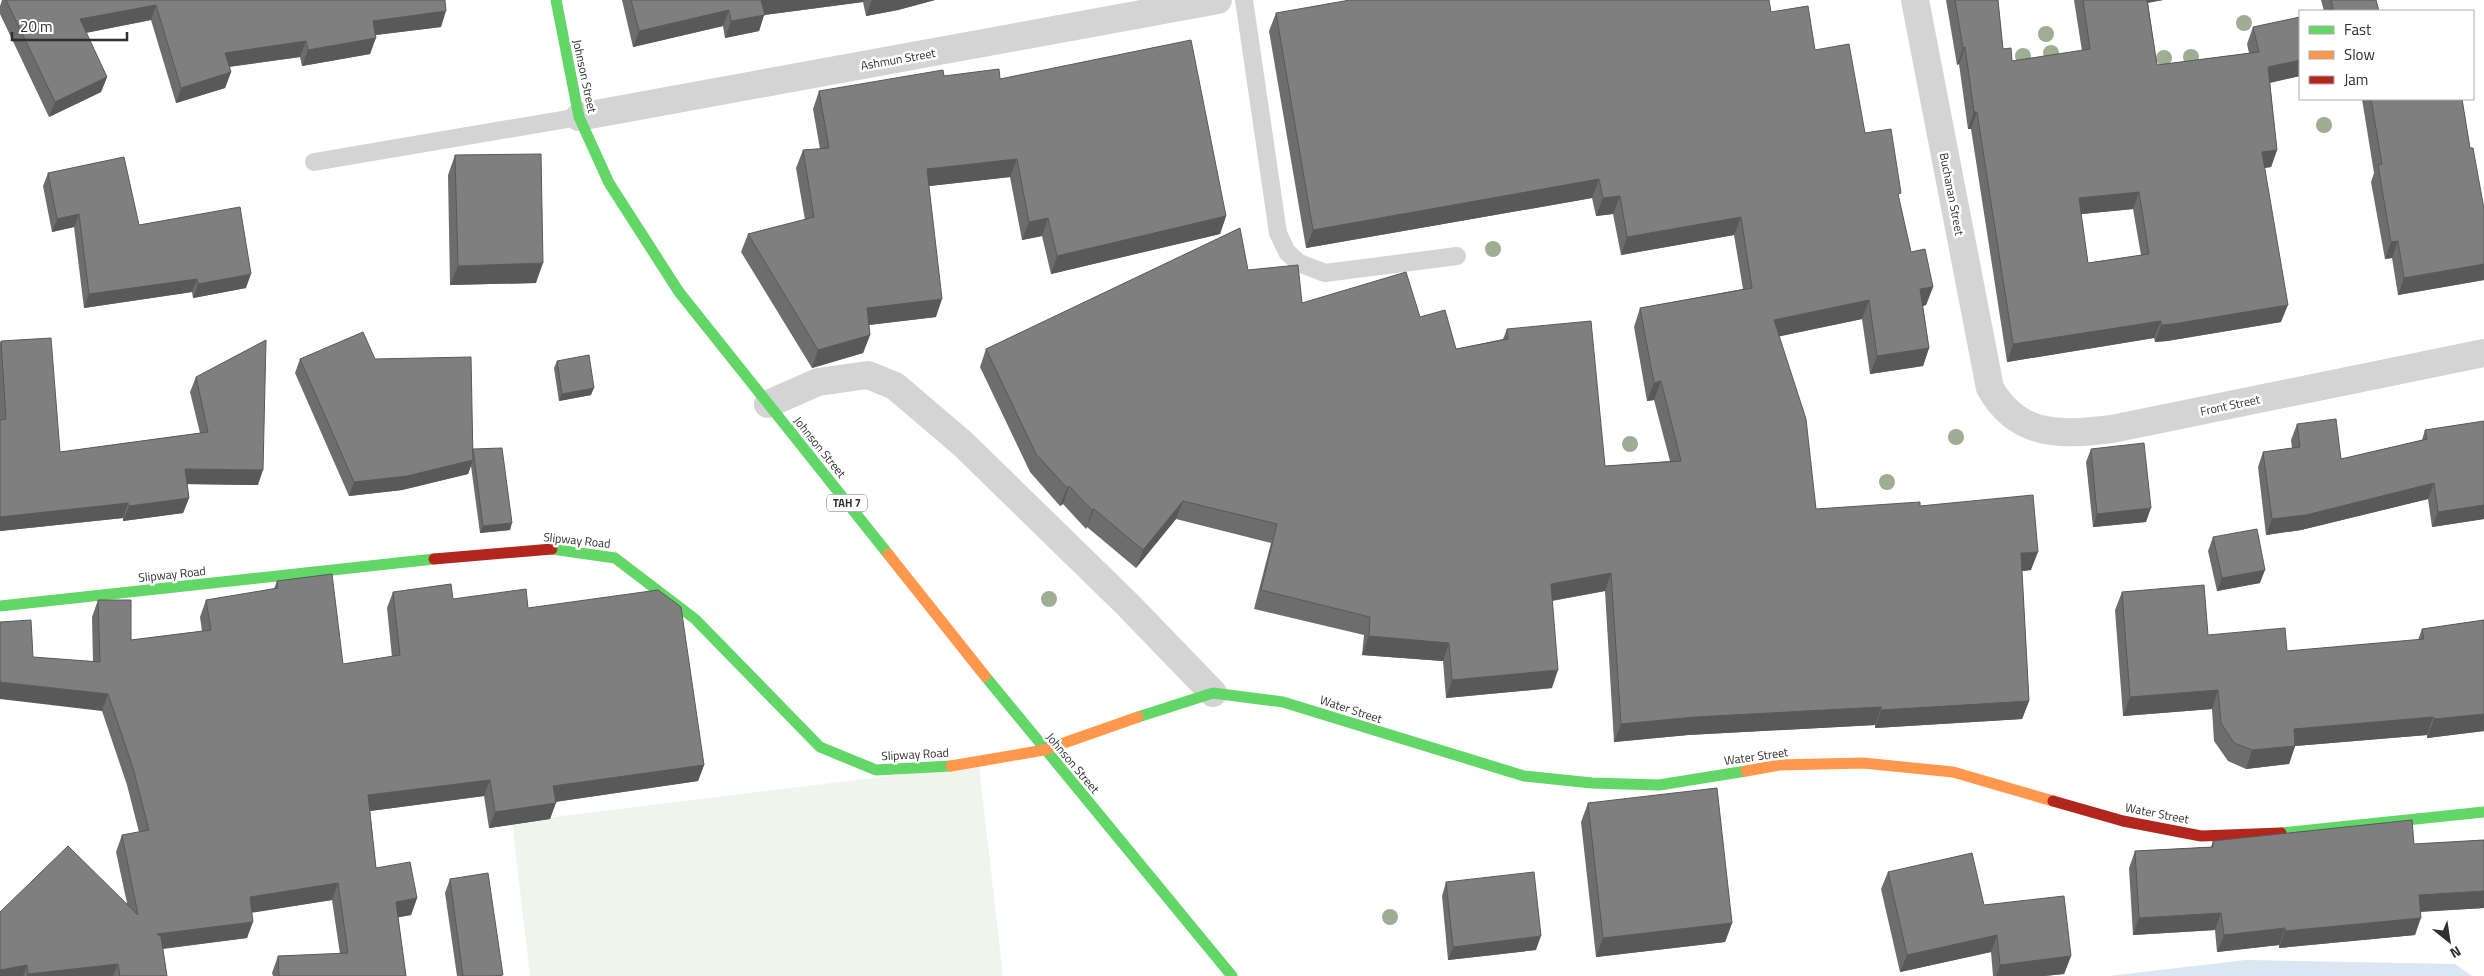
<svg xmlns="http://www.w3.org/2000/svg" width="2484" height="976" font-family="'Titillium Web',sans-serif">
	<rect width="100%" height="100%" fill="#fff"/>
	<polygon fill="#f0f5ec" points="979,765 1003,976 530,976 512,822"/>
	<polygon fill="#dae6f1" points="2245,960 2455,964 2472,976 2109,976"/>
	<g fill="none" stroke-linecap="round" stroke-linejoin="round">
		<g stroke="#d4d4d4" stroke-width="18">
			<polyline points="1244,0 1278,233 1287,252 1299,263 1325,273 1457,256"/>
			<polyline points="314,162 579,117"/>
		</g>
		<g stroke="#d4d4d4" stroke-width="28">
			<path d="M1915,0L1990,388C2018,438 2062,435 2112,429L2484,353"/>
			<polyline points="579,117 1218,0"/>
			<polyline points="768,404 818,382 868,375 895,386 963,444 1128,605 1213,693"/>
		</g>
		<g stroke="#63d668" stroke-width="11">
			<polyline points="556,0 579,117 609,183 679,292 888,554"/>
			<polyline points="552,549 615,558 695,619 820,747 876,770 951,766"/>
			<polyline points="0,606 434,559"/>
			<polyline points="985,676 1232,976"/>
			<polyline points="1138,717 1213,693 1283,702 1524,776 1592,783 1659,785 1746,771"/>
			<polyline points="2281,833 2484,812"/>
		</g>
		<g stroke="#ff974d" stroke-width="11">
			<polyline points="888,554 985,676"/>
			<polyline points="951,766 1044,750 1138,717"/>
			<polyline points="1746,771 1779,765 1863,763 1953,772 2053,801"/>
		</g>
		<g stroke="#b3261e" stroke-width="11">
			<polyline points="434,559 552,549"/>
			<polyline points="2053,801 2123,821 2201,836 2281,833"/>
		</g>
	</g>
	<g fill="#9ead94">
		<circle cx="2244" cy="23" r="8"/>
		<circle cx="2046" cy="34" r="8"/>
		<circle cx="2051" cy="53" r="8"/>
		<circle cx="2023" cy="56" r="8"/>
		<circle cx="2191" cy="57" r="8"/>
		<circle cx="2164" cy="58" r="8"/>
		<circle cx="2324" cy="125" r="8"/>
		<circle cx="1493" cy="249" r="8"/>
		<circle cx="1956" cy="437" r="8"/>
		<circle cx="1630" cy="444" r="8"/>
		<circle cx="1887" cy="482" r="8"/>
		<circle cx="1049" cy="599" r="8"/>
		<circle cx="1390" cy="917" r="8"/>
	</g>
	<g fill="#6d6d6d" fill-rule="evenodd">
		<polygon points="2,0 445,0 441,27 376,35 370,54 302,66 300,57 229,67 231,72 225,88 176,103 151,20 86,33 107,77 101,92 49,117 0,14 0,6"/>
		<polygon points="622,0 935,0 898,10 866,16 863,2 764,15 759,31 725,38 723,26 633,47"/>
		<path d="M1946,0H1998L2003,49L2012,61L2082,51L2074,0H2163L2148,3L2157,65L2249,53L2247,44L2253,27L2300,76L2270,83L2277,150L2271,167L2264,168L2281,322L2167,341L2155,342L2154,338L2007,362L1971,129H1968L1959,64L1957,65ZM2133,209L2141,255L2088,263L2081,214Z"/>
		<polygon points="2321,0 2376,0 2324,11"/>
		<polygon points="1771,12 1815,50 1865,133 1899,199 1911,252 1933,287 1926,305 1923,306 1929,348 1923,366 1870,374 1862,319 1779,336 1816,509 1920,506 2031,570 2022,571 2029,701 2022,719 1875,728 1875,725 1688,735 1614,742 1605,591 1552,601 1552,688 1446,698 1443,661 1362,655 1364,635 1254,609 1271,543 1176,519 1136,568 1087,527 1086,529 1063,504 1060,506 1030,472 980,367 986,349 1248,270 1302,303 1420,317 1456,349 1503,339 1507,329 1605,466 1670,461 1654,400 1647,401 1634,327 1640,308 1743,289 1734,235 1621,255 1613,214 1596,216 1592,198 1306,248 1269,31 1276,13"/>
		<polygon points="944,76 1000,79 1226,216 1220,234 1051,274 1042,236 1022,240 1010,177 929,186 936,317 869,325 870,335 863,353 812,368 741,252 748,234 805,220 796,168 803,150 820,149 813,109 819,91"/>
		<polygon points="2362,99 2462,99 2470,148 2484,209 2484,280 2398,295 2392,258 2385,259 2371,182 2374,173"/>
		<polygon points="455,155 536,283 450,285 448,175"/>
		<polygon points="48,173 139,225 246,288 193,298 192,292 84,308 74,227 52,232 43,186"/>
		<polygon points="1,341 60,452 200,433 190,392 196,377 258,485 187,484 189,498 183,513 123,521 123,518 0,531 0,343"/>
		<polygon points="300,359 375,359 473,449 510,530 480,533 471,466 468,474 402,490 349,496 295,373"/>
		<polygon points="557,361 591,395 559,401 554,368"/>
		<polygon points="2484,421 2484,519 2432,527 2428,499 2301,530 2266,535 2258,467 2263,452 2292,448 2291,440 2297,424 2341,459 2422,440 2425,430"/>
		<polygon points="2091,449 2146,522 2093,527 2086,462"/>
		<polygon points="2213,537 2260,583 2217,591 2208,551"/>
		<polygon points="277,581 343,664 392,657 387,608 393,592 528,608 704,765 698,781 555,802 550,819 489,828 484,796 370,811 376,868 417,898 411,915 398,917 406,976 273,976 272,973 278,956 340,954 332,900 252,912 247,938 163,949 167,976 0,976 127,903 116,852 122,835 139,832 127,785 102,711 33,657 93,662 92,617 98,600 131,640 202,631 200,617 206,600 274,589"/>
		<polygon points="2122,592 2208,635 2287,651 2418,640 2422,629 2484,620 2484,731 2427,738 2427,735 2295,746 2289,764 2246,769 2228,761 2214,741 2212,709 2123,716 2115,610"/>
		<polygon points="1588,803 1732,923 1725,942 1596,957 1581,822"/>
		<polygon points="2484,840 2484,908 2420,912 2415,935 2279,948 2279,945 2217,952 2215,930 2133,935 2129,868 2135,851 2211,847 2213,841 2414,844"/>
		<polygon points="1888,872 1984,905 2071,956 2064,974 2044,976 1993,976 1991,952 1900,972 1881,889"/>
		<polygon points="450,879 502,976 457,976 445,893"/>
		<polygon points="1446,882 1536,950 1448,960 1442,896"/>
	</g>
	<g fill="#595959">
		<polygon points="761,0 864,0 863,2 764,15 759,31 725,38 731,21"/>
		<polygon points="872,0 935,0 898,10 866,16"/>
		<polygon points="2141,0 2163,0 2139,4"/>
		<polygon points="156,5 151,20 74,35 80,19"/>
		<polygon points="729,10 723,26 633,47 639,31"/>
		<polygon points="446,11 441,27 367,36 373,21"/>
		<polygon points="376,38 370,54 302,66 308,50"/>
		<polygon points="306,41 300,57 219,68 225,53"/>
		<polygon points="1965,47 1959,64 1957,65 1963,48"/>
		<polygon points="2300,60 2300,76 2262,84 2268,67"/>
		<polygon points="231,72 225,88 176,103 181,88"/>
		<polygon points="107,77 101,92 49,117 55,102"/>
		<polygon points="1974,112 1977,112 1971,129 1968,129"/>
		<polygon points="2277,150 2271,167 2255,169 2262,152"/>
		<polygon points="1017,159 1010,177 921,187 927,169"/>
		<polygon points="1599,179 1592,198 1306,248 1313,230"/>
		<polygon points="2139,192 2133,209 2072,215 2079,198"/>
		<polygon points="1620,196 1613,214 1596,216 1603,198"/>
		<polygon points="79,214 74,227 52,232 57,219"/>
		<polygon points="1226,216 1220,234 1051,274 1057,256"/>
		<polygon points="1741,217 1734,235 1621,255 1627,237"/>
		<polygon points="1048,218 1042,236 1022,240 1029,222"/>
		<polygon points="2398,241 2392,258 2385,259 2391,242"/>
		<polygon points="543,263 536,283 450,285 458,266"/>
		<polygon points="2484,264 2484,280 2398,295 2404,278"/>
		<polygon points="251,274 246,288 193,298 198,284"/>
		<polygon points="197,279 192,292 84,308 89,294"/>
		<polygon points="1933,287 1926,305 1914,308 1920,289"/>
		<polygon points="942,299 936,317 860,326 867,308"/>
		<polygon points="1869,300 1862,319 1768,339 1774,320"/>
		<polygon points="2288,305 2281,322 2167,341 2155,342 2161,325"/>
		<polygon points="2161,321 2154,338 2007,362 2013,344"/>
		<polygon points="870,335 863,353 812,368 818,350"/>
		<polygon points="1929,348 1923,366 1870,374 1877,356"/>
		<polygon points="1661,381 1654,400 1647,401 1654,383"/>
		<polygon points="594,388 591,395 559,401 562,394"/>
		<polygon points="473,460 468,474 402,490 349,496 354,482"/>
		<polygon points="185,469 263,470 258,485 179,484"/>
		<polygon points="2434,483 2428,499 2301,530 2266,535 2272,519"/>
		<polygon points="1069,486 1063,504 1060,506 1067,488"/>
		<polygon points="189,498 183,513 123,521 129,506"/>
		<polygon points="1183,501 1176,519 1136,568 1143,550"/>
		<polygon points="128,503 123,518 0,531 0,517"/>
		<polygon points="2484,505 2484,519 2432,527 2438,512"/>
		<polygon points="2151,508 2146,522 2093,527 2097,514"/>
		<polygon points="1094,509 1087,527 1086,529 1092,510"/>
		<polygon points="512,523 510,530 480,533 483,526"/>
		<polygon points="2038,552 2031,570 2014,572 2021,553"/>
		<polygon points="2265,570 2260,583 2217,591 2222,578"/>
		<polygon points="1611,573 1605,591 1544,602 1551,584"/>
		<polygon points="1369,636 1449,643 1443,661 1362,655"/>
		<polygon points="1558,670 1552,688 1446,698 1452,680"/>
		<polygon points="0,682 108,694 102,711 0,699"/>
		<polygon points="2218,690 2212,709 2123,716 2130,697"/>
		<polygon points="2029,701 2022,719 1875,728 1881,710"/>
		<polygon points="1881,707 1875,725 1688,735 1614,742 1621,724 1695,717"/>
		<polygon points="2484,714 2484,731 2427,738 2434,719"/>
		<polygon points="2433,717 2427,735 2295,746 2289,764 2246,769 2252,750 2294,729"/>
		<polygon points="704,765 698,781 547,803 553,786"/>
		<polygon points="490,780 484,796 362,812 368,795"/>
		<polygon points="556,803 550,819 489,828 495,812"/>
		<polygon points="338,883 332,900 244,914 250,897"/>
		<polygon points="2484,891 2484,908 2413,912 2419,895"/>
		<polygon points="417,898 411,915 390,919 396,902"/>
		<polygon points="2221,913 2215,930 2133,935 2139,918"/>
		<polygon points="2421,918 2415,935 2279,948 2285,931"/>
		<polygon points="253,922 247,938 151,950 157,934"/>
		<polygon points="1732,923 1725,942 1596,957 1603,938"/>
		<polygon points="2285,928 2279,945 2217,952 2224,935"/>
		<polygon points="1997,935 1991,952 1900,972 1907,955"/>
		<polygon points="1541,936 1536,950 1448,960 1453,947"/>
		<polygon points="2071,956 2064,974 2044,976 1996,976 2000,965"/>
		<polygon points="118,964 113,976 27,976 28,974"/>
		<polygon points="27,965 23,976 0,976 0,970"/>
	</g>
	<g fill="#7f7f7f" stroke="#595959" fill-rule="evenodd">
		<polygon points="6,0 445,0 446,11 373,21 376,38 308,50 306,41 225,53 231,72 181,88 156,5 80,19 107,77 55,102"/>
		<polygon points="631,0 764,0 761,0 765,15 731,21 729,10 639,31"/>
		<polygon points="1350,0 1769,0 1771,12 1808,6 1815,50 1849,44 1865,133 1891,129 1901,193 1898,194 1911,252 1925,249 1933,287 1920,289 1929,348 1877,356 1869,300 1774,320 1806,419 1816,509 1920,502 1920,506 2033,495 2038,552 2021,553 2029,701 1881,710 1881,707 1695,717 1621,724 1611,573 1551,584 1558,670 1452,680 1449,643 1369,636 1370,617 1261,590 1277,524 1183,501 1143,550 1094,509 1092,510 1069,486 1067,488 1036,454 986,349 1240,228 1248,270 1298,265 1302,303 1406,272 1420,317 1445,310 1456,349 1508,339 1507,329 1591,321 1605,466 1681,461 1661,381 1654,383 1640,308 1752,288 1741,217 1627,237 1620,196 1603,198 1599,179 1313,230 1276,13"/>
		<path d="M1955,0H1998L2003,49L2011,48L2012,61L2090,49L2083,0H2147L2157,65L2259,52L2253,27L2300,17V60L2268,67L2277,150L2262,152L2288,305L2173,324L2161,325V321L2013,344L1977,112H1974L1965,47L1963,48ZM2139,192L2149,254L2088,263L2079,198Z"/>
		<polygon points="2331,0 2376,0 2379,11 2324,11 2333,9"/>
		<polygon points="1191,40 1226,216 1057,256 1048,218 1029,222 1017,159 927,169 942,299 867,308 870,335 818,350 748,234 814,217 803,150 829,148 819,91 943,70 944,76 999,69 1000,79"/>
		<polygon points="2371,99 2462,99 2470,148 2473,148 2484,209 2484,264 2404,278 2398,241 2391,242 2378,165 2382,164"/>
		<polygon points="541,154 543,263 458,266 455,155"/>
		<polygon points="124,157 139,225 240,207 251,274 198,284 197,279 89,294 79,214 57,219 48,173"/>
		<polygon points="363,332 375,359 471,357 473,460 407,476 354,482 300,359"/>
		<polygon points="51,338 60,452 208,432 196,377 266,340 263,470 185,469 189,498 129,506 128,503 0,517 0,420 6,419 1,341"/>
		<polygon points="589,355 594,388 562,394 557,361"/>
		<polygon points="2336,419 2341,459 2427,439 2425,430 2484,421 2484,505 2438,512 2434,483 2306,515 2272,519 2263,452 2300,447 2297,424"/>
		<polygon points="2144,443 2151,508 2097,514 2091,449"/>
		<polygon points="502,448 512,523 483,526 473,449"/>
		<polygon points="2257,529 2265,570 2222,578 2213,537"/>
		<polygon points="332,574 343,664 400,655 393,592 451,584 453,599 526,589 528,608 658,590 681,607 704,765 553,786 556,803 495,812 490,780 368,795 376,868 410,862 417,898 396,902 406,976 279,976 278,956 348,953 338,883 250,897 253,922 157,934 161,937 167,976 120,976 118,964 28,974 27,965 0,970 0,912 68,846 138,915 122,835 149,830 133,768 108,694 0,682 0,622 31,620 33,657 100,662 98,600 131,600 131,640 211,630 206,600 278,588 277,581"/>
		<polygon points="2204,585 2208,635 2285,628 2287,651 2424,639 2422,629 2484,620 2484,714 2434,719 2433,717 2294,729 2295,746 2252,750 2234,743 2221,723 2218,690 2130,697 2122,592"/>
		<polygon points="1717,788 1732,923 1603,938 1588,803"/>
		<polygon points="2412,820 2414,844 2484,840 2484,891 2419,895 2421,918 2285,931 2285,928 2224,935 2221,913 2139,918 2135,851 2213,847 2213,841"/>
		<polygon points="1972,853 1984,905 2064,896 2071,956 2000,965 1997,935 1907,955 1888,872"/>
		<polygon points="1534,872 1541,936 1453,947 1446,882"/>
		<polygon points="488,873 503,975 494,976 463,976 450,879"/>
	</g>
	<g text-anchor="middle" dominant-baseline="central" stroke-width="5" stroke-linejoin="round" paint-order="stroke">
		<rect fill="#fff" stroke="#6d6d6d" stroke-width="1" x="827" y="494.5" width="40" height="17" rx="4"/>
		<g font-size="11" font-weight="bold" fill="#2f2f2f">
			<text x="847" y="503">TAH 7</text>
		</g>
		<g font-size="12" fill="#2f2f2f" stroke="#fff">
			<text transform="translate(898 59) rotate(-10)">Ashmun Street</text>
			<text transform="translate(585 76) rotate(78)">Johnson Street</text>
			<text transform="translate(1952 194) rotate(79)">Buchanan Street</text>
			<text transform="translate(2230 405) rotate(-12)">Front Street</text>
			<text transform="translate(820 447) rotate(51)">Johnson Street</text>
			<text transform="translate(577 540) rotate(6)">Slipway Road</text>
			<text transform="translate(172 574) rotate(-6)">Slipway Road</text>
			<text transform="translate(1351 709) rotate(18)">Water Street</text>
			<text transform="translate(915 754) rotate(-3)">Slipway Road</text>
			<text transform="translate(1756 756) rotate(-8)">Water Street</text>
			<text transform="translate(1073 763) rotate(50)">Johnson Street</text>
			<text transform="translate(2157 813) rotate(11)">Water Street</text>
		</g>
	</g>
	<rect x="2299" y="10" width="175" height="90" fill="#ffffff" stroke="#acacac"/>
	<rect x="2309" y="26" width="25" height="8" fill="#63d668" stroke="#acacac"/>
	<text x="2344" y="35" font-size="15" fill="#2f2f2f">Fast</text>
	<rect x="2309" y="51" width="25" height="8" fill="#ff974d" stroke="#acacac"/>
	<text x="2344" y="60" font-size="15" fill="#2f2f2f">Slow</text>
	<rect x="2309" y="76" width="25" height="8" fill="#b3261e" stroke="#acacac"/>
	<text x="2344" y="85" font-size="15" fill="#2f2f2f">Jam</text>
	<g transform="translate(2449 941) rotate(150)" stroke="#ffffff" stroke-width="4" paint-order="stroke">
	<path d="M0-4L9 19L0 12L-9 19Z" fill="#2f2f2f"/>
	<text y="-8" font-size="14" font-weight="bold" text-anchor="middle" fill="#2f2f2f">N</text>
	</g>
	<path d="M12 32v8h115v-8" fill="none" stroke="#2f2f2f" stroke-width="2.5"/>
	<text x="20" y="32" font-size="15" fill="#2f2f2f" stroke="#ffffff" stroke-width="4" paint-order="stroke">20 m</text>
</svg>
